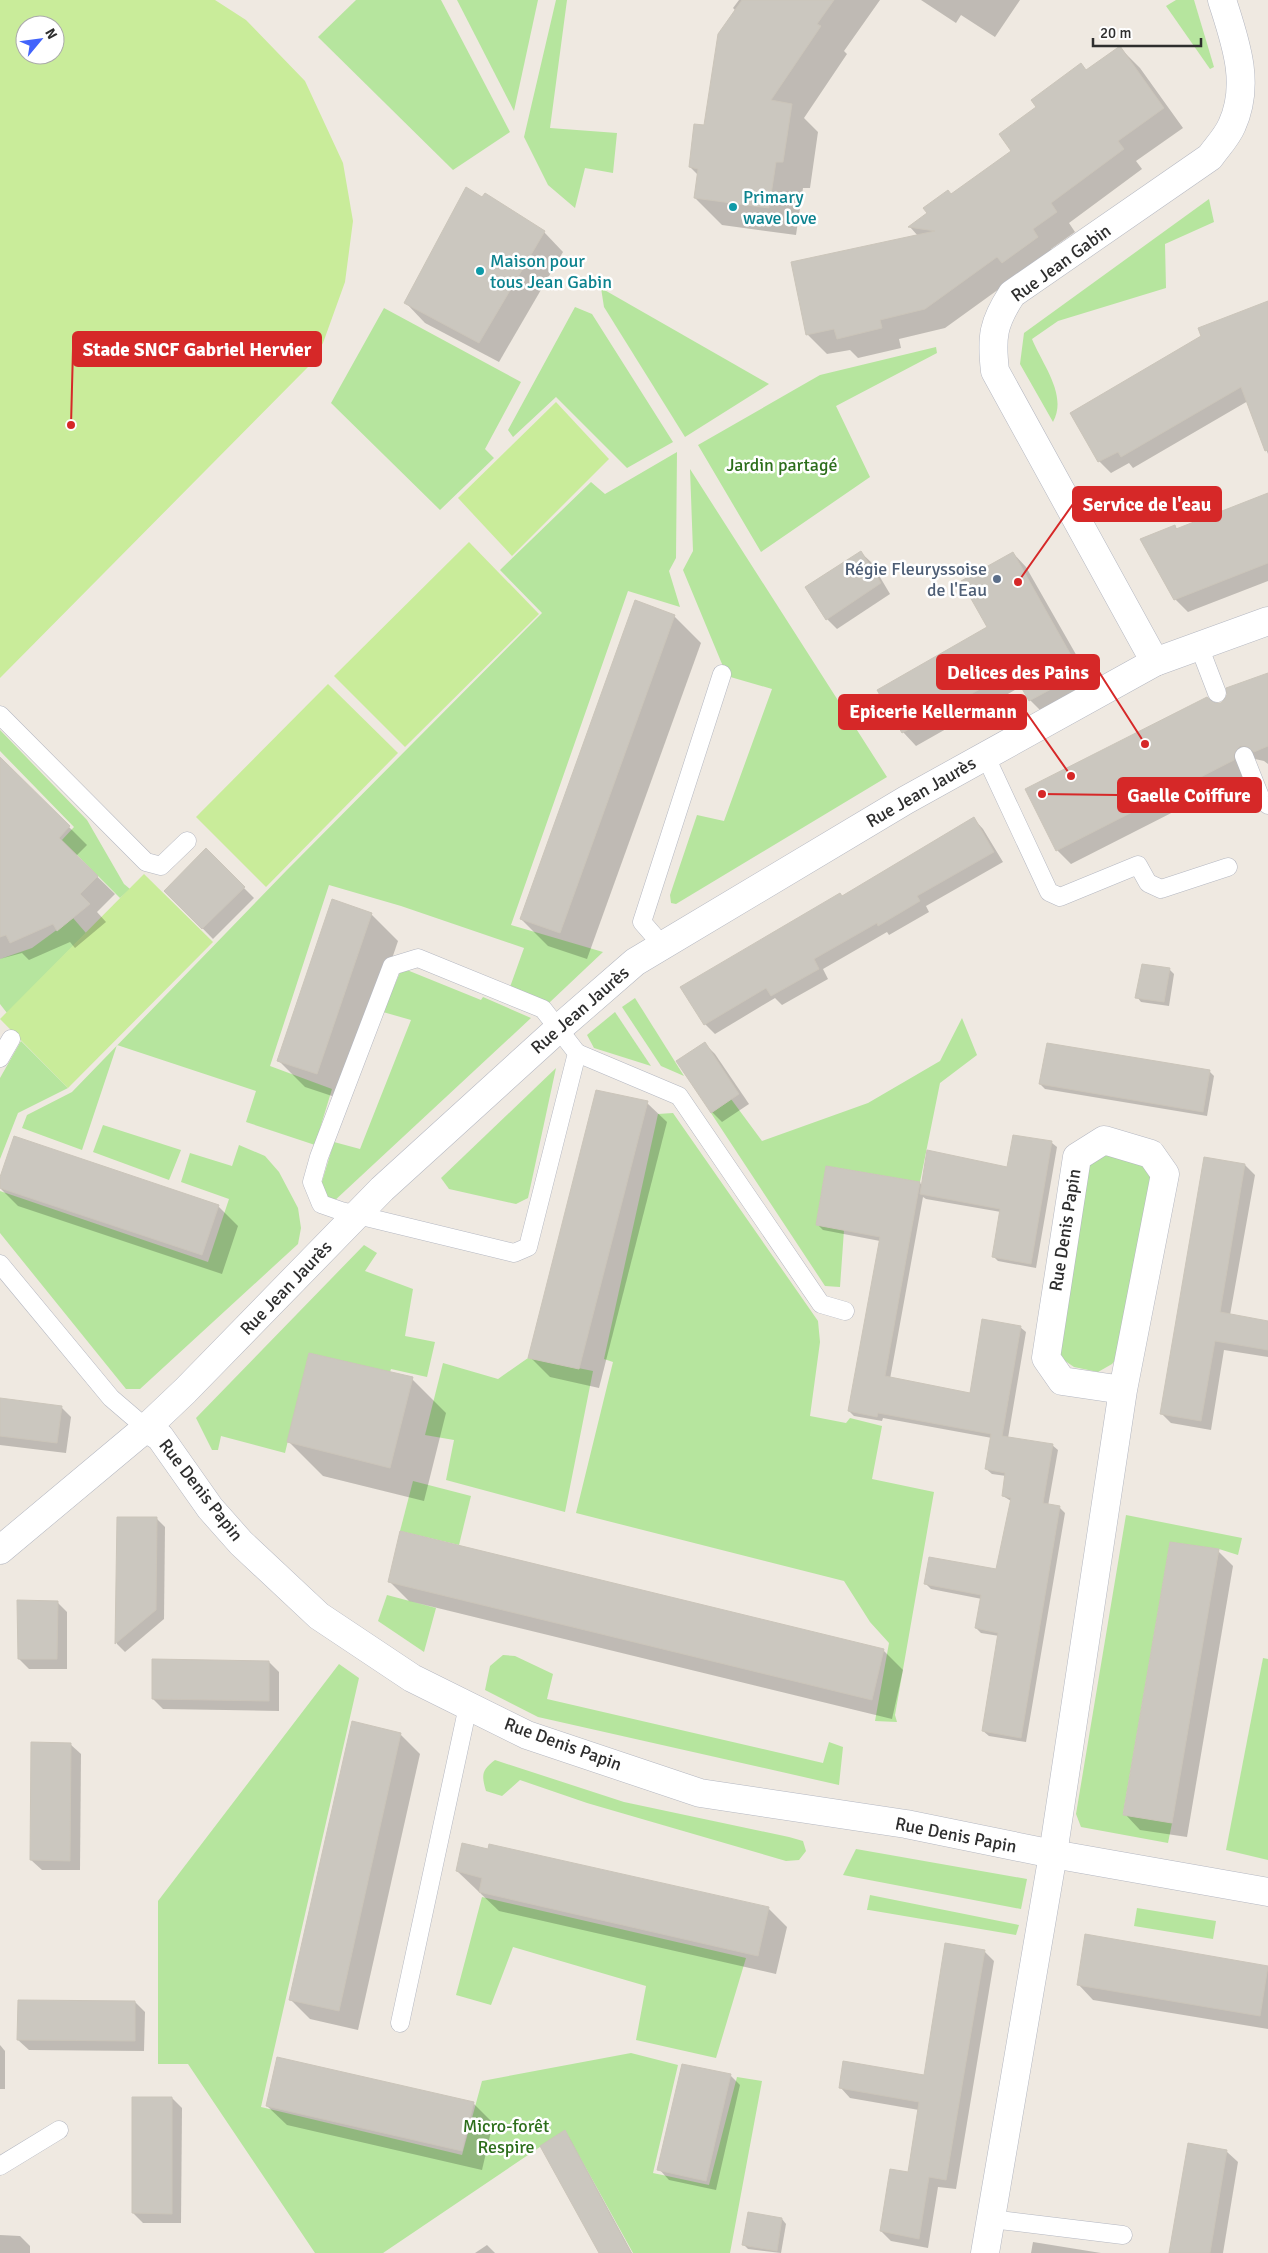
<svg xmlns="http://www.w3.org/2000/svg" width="1268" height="2253" font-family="Signika,sans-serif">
	<rect width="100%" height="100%" fill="#efe9e1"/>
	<g fill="#b6e59e">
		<polygon points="356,0 441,0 510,132 453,170 318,37"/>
		<polygon points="457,0 538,0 514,111"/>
		<polygon points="556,0 567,0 550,128 617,133 613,173 585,168 575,208 548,185 524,137"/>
		<polygon points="1176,0 1194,0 1214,67 1210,69 1166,6"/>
		<path d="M1209,199L1214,222L1165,244L1166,288L1058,321L1032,339C1042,364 1068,395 1053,422L1020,364L1024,333Z"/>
		<polygon points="601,288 769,384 685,437 604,307"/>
		<polygon points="575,307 592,314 673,442 627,468 556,397 513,437 508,430"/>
		<polygon points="384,308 521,382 485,449 494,458 440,510 331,403"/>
		<polygon points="936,347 937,353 836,406 870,477 761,552 698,445 820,375"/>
		<polygon points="677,452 676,558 669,571 680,607 628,591 511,925 603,952 549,1003 510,987 524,948 401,906 329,885 270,1066 332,1089 315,1145 246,1122 256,1091 117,1045 82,1150 22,1128 27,1115 72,1092 286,871 542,613 500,570 591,482 605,494"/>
		<polygon points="690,469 887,777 676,904 671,903 670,895 697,815 724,821 772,689 727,676 683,570 693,551"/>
		<polygon points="0,730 87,820 124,884 130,889 120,898 62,840 74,827 0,751"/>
		<polygon points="73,918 86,933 7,1013 0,1004 0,959 32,948"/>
		<polygon points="402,968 481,1000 483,997 531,1018 332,1203 324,1199 321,1185 334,1142 360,1149 411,1020 383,1012"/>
		<polygon points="635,998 684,1076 661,1066 622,1007"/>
		<polygon points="615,1012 651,1066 594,1048 587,1035"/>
		<polygon points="962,1018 977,1055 940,1083 920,1182 826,1166 816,1225 844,1230 840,1287 825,1286 711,1113 731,1099 762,1141 868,1103 940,1061"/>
		<polygon points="21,1041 68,1088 18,1113 0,1159 0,1078"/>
		<polygon points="556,1068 528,1198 516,1204 449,1189 441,1178"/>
		<polygon points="673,1113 818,1321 820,1342 810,1416 846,1423 850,1418 882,1426 872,1479 934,1492 895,1715 897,1722 875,1721 889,1643 870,1622 844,1581 576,1513 613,1362 604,1359 658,1114"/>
		<polygon points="103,1125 181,1150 169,1180 93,1152"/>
		<polygon points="239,1145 265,1156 279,1172 298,1208 301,1228 298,1244 140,1389 126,1389 0,1233 0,1191 208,1262 229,1199 181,1182 190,1153 232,1166"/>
		<polygon points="1103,1152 1149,1165 1154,1183 1122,1352 1112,1364 1098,1372 1074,1367 1058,1356 1085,1161"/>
		<polygon points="364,1245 377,1253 365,1271 413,1289 405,1336 435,1342 427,1377 391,1369 390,1372 309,1353 285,1453 221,1436 218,1450 212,1450 196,1418"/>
		<polygon points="528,1358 593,1371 565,1512 446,1480 454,1440 425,1435 443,1363 498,1379"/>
		<polygon points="413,1481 471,1496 459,1545 400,1531"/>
		<polygon points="1126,1515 1242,1538 1238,1555 1219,1549 1170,1542 1123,1814 1172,1823 1168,1843 1081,1827 1076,1814"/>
		<polygon points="387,1595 436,1608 424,1652 378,1621"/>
		<polygon points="503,1655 515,1656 553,1674 547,1699 823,1763 829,1742 843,1747 839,1785 538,1717 485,1690 490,1666"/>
		<polygon points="1263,1658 1268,1659 1268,1860 1226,1850"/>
		<polygon points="339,1664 359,1678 261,2107 462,2155 482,2081 631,2053 678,2065 653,2173 709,2185 737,2077 762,2081 730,2253 633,2253 565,2130 383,2253 315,2253 188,2064 158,2064 158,1901"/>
		<path d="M495,1760L624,1802L789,1837L803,1841L806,1851L799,1860L786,1861L587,1803L520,1780L502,1796L486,1791C481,1774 482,1770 495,1760Z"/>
		<polygon points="856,1849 1027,1879 1021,1909 843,1875"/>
		<polygon points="870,1895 1019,1925 1016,1935 869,1910 867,1910"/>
		<polygon points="482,1897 746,1958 716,2058 636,2040 646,1986 513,1947 491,2005 456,1995"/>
		<polygon points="1137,1908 1216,1921 1213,1939 1134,1926"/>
	</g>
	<g fill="#c9ec9a" fill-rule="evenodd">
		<path d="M0,0H215L246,20L305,81L343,163L353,221L345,282L323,343L308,367L0,678ZM25,25H55V55H25Z"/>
		<polygon points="556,402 609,459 512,556 458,498"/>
		<polygon points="469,542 539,614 405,747 334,676"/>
		<polygon points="328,684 398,753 266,887 196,817"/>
		<polygon points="144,874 213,942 68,1088 0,1019"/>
	</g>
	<g fill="#0003">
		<polygon points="739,0 880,0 844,51 847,54 804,118 818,132 810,188 803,188 796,235 722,225 695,198 698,175 690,167 705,127 736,11 733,8"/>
		<polygon points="921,0 1020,0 995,37 961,15 956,23"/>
		<polygon points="1120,48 1140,68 1183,128 1136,161 1142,169 1069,223 1075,232 1051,249 1057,257 1017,276 945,328 899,339 901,348 858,358 850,350 827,354 807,334 918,236 910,227 1013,151 1087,71"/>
		<polygon points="544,232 563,252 499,362 425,323 406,303"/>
		<polygon points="1268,302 1268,454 1248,401 1133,468 1129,463 1111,473 1099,461 1072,413"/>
		<polygon points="1268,494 1268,581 1188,612 1175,599 1175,527 1178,529"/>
		<polygon points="860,552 871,562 890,594 837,629 827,619"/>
		<polygon points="1013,553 1026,567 1094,686 1043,713 1030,700 1022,686 916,746 903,732 989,627"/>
		<polygon points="674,616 701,643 587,959 548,946 521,919"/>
		<polygon points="1268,674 1268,764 1264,761 1255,759 1248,774 1071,864 1057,850 1214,705 1222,704"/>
		<polygon points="0,758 87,845 76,856 115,894 97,912 106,922 75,948 70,942 29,960 22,953 0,959"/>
		<polygon points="974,819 983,829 1003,862 926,906 929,912 889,935 887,932 823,969 828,979 782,1005 775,998 715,1034 705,1024 842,897"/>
		<polygon points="206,850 254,898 213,939 166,891"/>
		<polygon points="371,914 398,941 344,1100 305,1087 278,1060"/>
		<polygon points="1169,969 1174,974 1169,1006 1141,1002 1137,997"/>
		<polygon points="705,1044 715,1054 749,1104 722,1122 712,1112"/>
		<polygon points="1209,1071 1214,1076 1207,1116 1045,1089 1040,1084"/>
		<polygon points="647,1103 667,1122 599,1388 550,1377 530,1357"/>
		<polygon points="1014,1136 1052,1143 1057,1147 1036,1268 998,1261 993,1256 1001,1212 926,1199 923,1197 890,1379 971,1394 1020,1327 1026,1332 1008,1438 1052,1445 1058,1450 1048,1506 1060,1508 1065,1513 1026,1742 989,1736 983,1731 999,1636 981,1633 976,1628 982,1599 931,1589 926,1584 997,1571 1011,1501 1003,1496 1006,1476 992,1474 986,1469 992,1438 883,1418 882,1421 854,1416 849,1411 880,1241 823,1230 818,1225 920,1183 922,1185 1008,1169"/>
		<polygon points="1205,1158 1245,1165 1255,1175 1230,1315 1268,1322 1268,1357 1224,1350 1211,1430 1171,1423 1161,1413"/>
		<polygon points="0,1181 218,1206 238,1226 222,1274 18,1206 0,1188"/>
		<polygon points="412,1379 446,1413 424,1501 323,1476 289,1442"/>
		<polygon points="0,1399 61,1407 71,1417 66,1453 0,1445"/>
		<polygon points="156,1518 165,1527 164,1619 125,1652 117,1644 118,1519"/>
		<polygon points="1218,1551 1233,1566 1187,1837 1140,1830 1125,1814"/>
		<polygon points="389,1581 883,1650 903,1670 892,1719 409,1601"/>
		<polygon points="57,1602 67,1612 67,1669 29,1669 19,1659"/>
		<polygon points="269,1662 279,1672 279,1711 163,1709 153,1699"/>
		<polygon points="400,1734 420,1754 358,2030 310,2019 290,1999"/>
		<polygon points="70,1744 81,1754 80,1870 42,1870 31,1860"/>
		<polygon points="457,1871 768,1908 787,1927 776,1974 499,1911"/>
		<polygon points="984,1951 994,1961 956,2189 938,2187 928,2248 891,2241 881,2231 909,2173 919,2110 850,2098 841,2088 925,2077"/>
		<polygon points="1268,1967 1268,2029 1093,2000 1078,1984"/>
		<polygon points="135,2002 145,2012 144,2051 29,2050 18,2040"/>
		<polygon points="0,2045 5,2051 5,2089 0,2089"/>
		<polygon points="730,2075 740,2085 716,2190 669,2180 659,2169"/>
		<polygon points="172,2098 182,2108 181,2223 143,2223 133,2213"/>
		<polygon points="473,2103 493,2123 482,2170 287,2125 267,2106"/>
		<polygon points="565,2132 569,2137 632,2253 600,2253"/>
		<polygon points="1226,2151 1238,2162 1223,2253 1171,2253"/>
		<polygon points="782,2219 786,2224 781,2253 748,2249 743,2244"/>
		<polygon points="0,2235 20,2236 30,2246 30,2253 0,2253"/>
		<polygon points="1033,2242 1101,2253 1031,2253"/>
		<polygon points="487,2245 495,2253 475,2253"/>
	</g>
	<g fill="#cbc7bf" stroke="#cbc5ba">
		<polygon points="742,0 834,0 817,24 821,26 771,100 792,104 783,162 776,162 769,208 694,198 698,169 689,167 694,124 704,125 718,34"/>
		<polygon points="1120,46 1164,108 1118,141 1124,149 1051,203 1057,212 1033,229 1038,237 1002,263 997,257 925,309 880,320 882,328 837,339 834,329 806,335 791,262 935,231 908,227 927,213 923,208 948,190 951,194 1011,151 999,134 1036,107 1031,100 1081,63 1086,70"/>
		<polygon points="466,187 482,197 485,193 545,231 479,343 404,303"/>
		<polygon points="1268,301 1268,450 1265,451 1241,387 1121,457 1118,452 1098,462 1070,413 1201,336 1198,328"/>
		<polygon points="1268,493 1268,563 1174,600 1140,539 1175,525 1176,529"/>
		<polygon points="861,551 881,583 826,620 805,587"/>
		<polygon points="1013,552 1081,673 1029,701 1012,671 902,733 877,690 987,627 961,581"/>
		<polygon points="635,600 675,615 560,933 520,919"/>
		<polygon points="1268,673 1268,746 1254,752 1246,746 1240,746 1234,754 1234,760 1056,851 1025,789 1207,697 1215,703 1221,703 1227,695 1226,688"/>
		<polygon points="0,757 70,826 59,838 98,876 80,894 90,904 57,931 53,924 10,943 6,935 0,937"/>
		<polygon points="974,817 994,852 917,896 920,901 878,926 877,923 814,959 819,969 771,996 766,988 704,1025 680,987 840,893 842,896"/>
		<polygon points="206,848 245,887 202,929 164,891"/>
		<polygon points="332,899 372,913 317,1074 277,1061"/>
		<polygon points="1142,964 1170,968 1164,1002 1135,998"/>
		<polygon points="705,1042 739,1094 711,1113 676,1061"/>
		<polygon points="1047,1043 1210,1070 1203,1112 1039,1084"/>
		<polygon points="596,1090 648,1101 579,1369 528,1358"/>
		<polygon points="1013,1135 1052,1141 1031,1264 992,1257 1000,1209 920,1194 927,1150 1007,1167"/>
		<polygon points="14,1136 219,1205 202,1255 0,1188 0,1177"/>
		<polygon points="1204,1157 1245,1164 1220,1312 1268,1321 1268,1350 1215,1341 1201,1421 1160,1414"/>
		<polygon points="826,1166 920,1182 885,1376 970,1393 982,1319 1021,1326 1002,1436 1053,1444 1043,1503 1060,1506 1021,1738 982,1731 998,1633 975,1628 981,1595 924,1584 929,1557 996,1569 1011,1498 1002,1496 1005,1473 985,1469 991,1434 878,1413 877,1417 848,1411 880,1237 816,1225"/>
		<polygon points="309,1353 413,1377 390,1468 287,1442"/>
		<polygon points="0,1398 62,1406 57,1443 0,1436"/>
		<polygon points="117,1517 157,1517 156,1610 115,1644"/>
		<polygon points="400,1531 884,1649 872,1700 388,1582"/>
		<polygon points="1170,1542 1219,1549 1172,1823 1123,1815"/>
		<polygon points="17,1600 58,1601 57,1659 18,1659"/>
		<polygon points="152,1659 269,1661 269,1701 152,1699"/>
		<polygon points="352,1721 401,1733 339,2011 289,2000"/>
		<polygon points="31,1742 71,1743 70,1861 30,1860"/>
		<polygon points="462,1843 488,1849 489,1844 769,1907 758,1956 479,1892 482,1878 456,1871"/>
		<polygon points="1085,1934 1268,1966 1260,2016 1077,1985"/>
		<polygon points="945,1943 985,1950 946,2180 929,2177 919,2239 880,2231 890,2169 908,2172 919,2102 839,2088 843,2061 924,2075"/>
		<polygon points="18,2000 135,2001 135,2041 17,2040"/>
		<polygon points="277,2057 474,2102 462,2151 266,2106"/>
		<polygon points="682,2064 731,2074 706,2181 657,2170"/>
		<polygon points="132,2097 172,2097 172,2214 132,2213"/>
		<polygon points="565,2130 605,2205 631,2253 599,2253 540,2146"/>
		<polygon points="1188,2143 1227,2150 1210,2253 1169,2253"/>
		<polygon points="748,2212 782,2218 777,2251 742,2245"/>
	</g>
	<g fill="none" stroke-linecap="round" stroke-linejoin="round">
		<defs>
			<g id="lane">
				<polyline points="1199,646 1217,693"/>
				<polyline points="0,715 146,862 161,866 187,841"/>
				<polyline points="985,755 1049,892 1060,897 1138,865 1148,883 1161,889 1228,867"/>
				<polyline points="1244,756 1261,799 1268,805"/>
				<polyline points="662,945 642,922 722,674"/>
				<polygon points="418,958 543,1009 577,1053 528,1247 514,1253 341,1211 321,1204 312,1182 319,1157 392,966"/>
				<polyline points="577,1053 679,1096 821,1304 845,1311"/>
				<polyline points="0,1058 11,1039"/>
				<polyline points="0,1264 111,1398 146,1428"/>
				<polyline points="400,2023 468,1706"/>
				<polyline points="0,2166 59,2130"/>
				<polyline points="991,2219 1123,2235"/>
			</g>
			<g id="street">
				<path d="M1155,662L995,371C991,337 993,323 1012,294L1210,157C1217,147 1227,137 1232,125C1251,83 1235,41 1222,0"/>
				<polyline points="146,1428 160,1437 210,1508 241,1543 319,1616 412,1678 527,1735 700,1793 906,1824 1053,1854 1268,1892"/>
				<polyline points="0,1550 146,1428 185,1391 382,1189 558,1029 635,962 906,800 1155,662 1268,621"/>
				<polyline points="985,2253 1053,1854 1123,1390 1165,1174 1151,1154 1104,1140 1077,1157 1046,1358 1062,1381 1123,1390"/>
			</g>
		</defs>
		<use href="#lane" stroke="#b4b7c1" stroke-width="19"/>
		<use href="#street" stroke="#b4b7c1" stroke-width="29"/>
		<use href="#lane" stroke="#fff" stroke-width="18"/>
		<use href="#street" stroke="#fff" stroke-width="28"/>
	</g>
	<g fill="#0f9aa8" stroke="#fff" stroke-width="2">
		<circle cx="733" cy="207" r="5"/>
		<circle cx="480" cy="271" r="5"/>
	</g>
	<circle fill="#5c6f8a" stroke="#fff" stroke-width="2" cx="997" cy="579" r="5"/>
	<g text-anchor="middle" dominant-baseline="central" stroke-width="5" stroke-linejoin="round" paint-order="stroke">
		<g font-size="18" fill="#0d838f" stroke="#fff" text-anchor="start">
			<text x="743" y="197">Primary<tspan x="743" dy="21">wave love</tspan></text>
			<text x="490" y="261">Maison pour<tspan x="490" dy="21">tous Jean Gabin</tspan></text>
		</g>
		<g font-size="18" fill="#2e2e2e" stroke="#fff">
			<text transform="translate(1061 263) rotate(-36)">Rue Jean Gabin</text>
			<text transform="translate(921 792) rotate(-30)">Rue Jean Jaurès</text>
			<text transform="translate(580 1010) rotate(-41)">Rue Jean Jaurès</text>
			<text transform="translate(1065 1230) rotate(-81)">Rue Denis Papin</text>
			<text transform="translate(286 1288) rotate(-46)">Rue Jean Jaurès</text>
			<text transform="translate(201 1490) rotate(52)">Rue Denis Papin</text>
			<text transform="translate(563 1744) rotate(20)">Rue Denis Papin</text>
			<text transform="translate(956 1835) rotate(11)">Rue Denis Papin</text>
		</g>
		<g font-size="18" fill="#2c6e1b" stroke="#fff">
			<text x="782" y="465">Jardin partagé</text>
			<text x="506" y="2126">Micro-forêt<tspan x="506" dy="21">Respire</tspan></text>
		</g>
		<g font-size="18" fill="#4e5e75" stroke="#fff" text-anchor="end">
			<text x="987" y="569">Régie Fleuryssoise<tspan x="987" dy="21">de l'Eau</tspan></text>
		</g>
	</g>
	<path fill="none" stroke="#d62828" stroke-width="2" d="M71 425L73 349M1018 582L1073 504M1145 744L1099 672M1071 776L1026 712M1042 794L1118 795"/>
	<g fill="#d62828" stroke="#fff" stroke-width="2">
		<circle cx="71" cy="425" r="5"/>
		<circle cx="1018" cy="582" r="5"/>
		<circle cx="1145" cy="744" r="5"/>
		<circle cx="1071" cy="776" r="5"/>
		<circle cx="1042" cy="794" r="5"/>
	</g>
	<g fill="#d62828" stroke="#d62828" stroke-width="2">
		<rect x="73" y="332" width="248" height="34" rx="5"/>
		<rect x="1073" y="487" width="148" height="34" rx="5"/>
		<rect x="937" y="655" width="162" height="34" rx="5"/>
		<rect x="839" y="695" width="187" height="34" rx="5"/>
		<rect x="1118" y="778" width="143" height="34" rx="5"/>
	</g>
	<g font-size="19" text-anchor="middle" font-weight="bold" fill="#fff">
		<text x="197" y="356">Stade SNCF Gabriel Hervier</text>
		<text x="1147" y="511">Service de l'eau</text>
		<text x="1018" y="679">Delices des Pains</text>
		<text x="933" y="718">Epicerie Kellermann</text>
		<text x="1189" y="802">Gaelle Coiffure</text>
	</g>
	<g transform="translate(40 40) rotate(61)"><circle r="24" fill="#ffffff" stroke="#ababab"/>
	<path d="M0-4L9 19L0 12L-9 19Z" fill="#4264fb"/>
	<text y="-8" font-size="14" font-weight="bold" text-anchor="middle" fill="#2e2e2e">N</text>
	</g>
	<path d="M1093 38v8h108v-8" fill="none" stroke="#2e2e2e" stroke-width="2.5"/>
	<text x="1100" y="38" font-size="15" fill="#2e2e2e" stroke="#ffffff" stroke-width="4" paint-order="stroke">20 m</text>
</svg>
